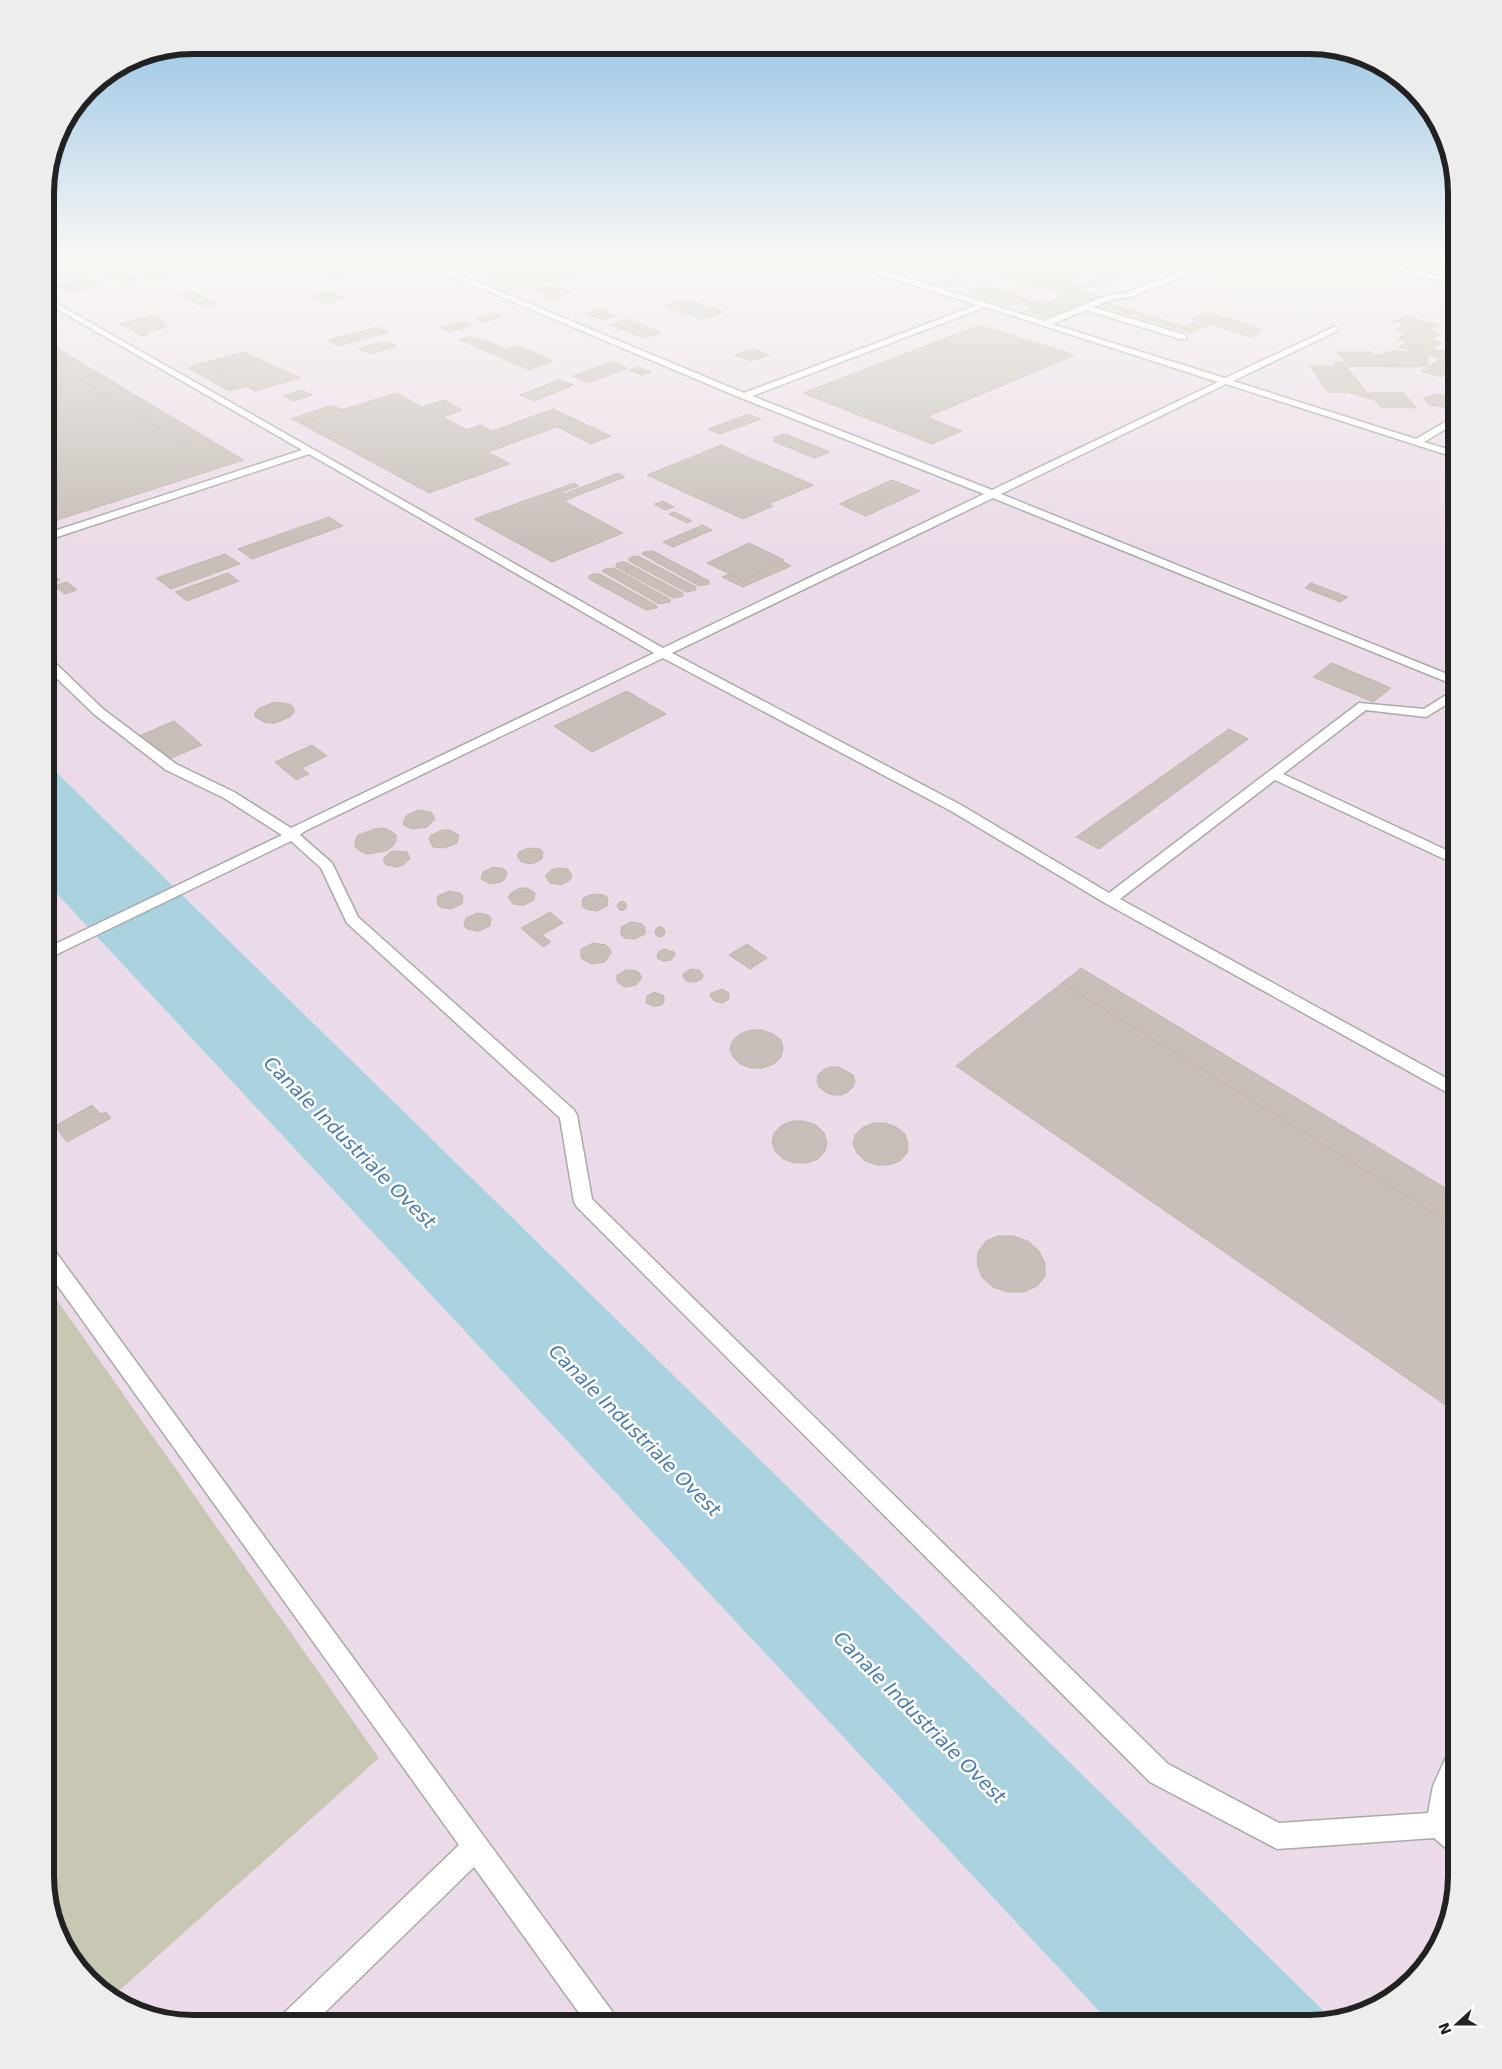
<svg xmlns="http://www.w3.org/2000/svg" width="1502" height="2069" font-family="'DejaVu Sans',sans-serif">
	<rect width="100%" height="100%" fill="#f2efe9"/>
	<g fill="#ebdbe8">
		<polygon points="45,257 1457,257 1457,1876 1437,1950 1383,2004 1330,2018 45,761"/>
		<polygon points="45,881 1111,2024 184,2024 119,2004 65,1950 45,1876"/>
	</g>
	<polygon fill="#c7c7b4" points="45,1283 379,1758 112,1997 65,1950 45,1876"/>
	<g fill="#e2e2e2">
		<polygon points="1094,257 1149,257 1126,266"/>
		<polygon points="1272,257 1338,257 1404,273 1309,317 1199,286"/>
	</g>
	<polygon fill="#aad3df" points="45,761 1331,2018 1309,2024 1111,2024 45,881"/>
	<g fill="#c7bfb8" stroke="#c4b6ab">
		<polygon points="506,257 568,257 575,259 580,267 571,276 550,281 526,283 503,281 488,275 486,267 475,266 485,258 496,259"/>
		<polygon points="979,257 1034,257 1089,272 1066,281 1081,285 1107,275 1042,257 1086,257 1097,260 1083,265 1118,276 1080,290 1103,297 1050,319 1025,311 1034,307 1018,303 1009,306 968,293 985,286 1041,304 1066,295 960,263"/>
		<polygon points="146,265 166,276 152,279 132,269"/>
		<polygon points="335,268 347,273 334,277 322,271"/>
		<polygon points="80,270 86,273 54,280 49,277"/>
		<polygon points="120,271 136,279 122,282 106,274"/>
		<polygon points="954,277 964,280 947,286 937,283"/>
		<polygon points="89,278 94,281 98,280 102,282 98,282 102,285 69,293 57,286"/>
		<polygon points="552,286 572,293 550,299 544,297 550,296 536,290"/>
		<polygon points="191,291 216,304 203,307 179,294"/>
		<polygon points="329,291 345,298 325,304 308,297"/>
		<polygon points="688,299 723,312 701,320 665,306"/>
		<polygon points="1099,299 1112,303 1109,304 1196,330 1191,333 1090,302"/>
		<polygon points="599,309 617,316 604,320 586,314"/>
		<polygon points="1207,312 1263,329 1256,332 1261,333 1251,337 1209,324 1205,326 1207,327 1196,330 1184,327 1198,321 1190,319"/>
		<polygon points="493,313 502,317 483,322 476,318"/>
		<polygon points="152,315 167,323 162,324 168,327 146,333 149,335 143,336 120,324"/>
		<polygon points="1405,316 1439,325 1429,330 1440,334 1430,339 1442,343 1431,348 1457,355 1457,368 1441,377 1421,371 1441,359 1431,356 1426,358 1428,363 1427,365 1418,367 1346,366 1367,393 1404,393 1416,408 1381,407 1374,400 1348,392 1328,392 1310,366 1337,366 1333,362 1345,362 1337,352 1372,352 1375,356 1392,351 1409,352 1412,351 1398,347 1408,342 1397,339 1406,333 1396,330 1406,324 1394,321"/>
		<polygon points="628,319 645,326 661,333 646,338 609,325"/>
		<polygon points="463,321 472,325 450,332 441,328"/>
		<polygon points="980,325 1075,355 927,417 962,431 932,444 803,393"/>
		<polygon points="378,327 389,332 338,346 328,340"/>
		<polygon points="468,337 489,341 506,350 519,346 553,361 529,370 458,339"/>
		<polygon points="45,341 244,460 222,467 45,357"/>
		<polygon points="385,341 397,346 370,354 358,349"/>
		<polygon points="753,349 769,355 751,361 734,355"/>
		<polygon points="244,352 300,378 255,391 203,363"/>
		<polygon points="45,357 222,467 45,524"/>
		<polygon points="611,362 627,368 589,383 573,376"/>
		<polygon points="203,363 246,386 229,391 188,368"/>
		<polygon points="639,367 651,372 641,375 629,370"/>
		<polygon points="559,380 574,385 535,401 520,395"/>
		<polygon points="302,390 312,395 293,401 283,396"/>
		<polygon points="396,393 422,407 444,400 462,410 443,417 467,430 480,425 492,431 553,409 611,436 591,444 557,427 488,452 510,464 429,493 300,423"/>
		<polygon points="1436,394 1454,398 1457,401 1457,406 1448,408 1429,405 1423,398"/>
		<polygon points="332,405 343,410 300,423 291,419"/>
		<polygon points="748,414 761,419 720,434 708,429"/>
		<polygon points="783,434 788,435 830,452 814,458 773,441 777,440 773,438"/>
		<polygon points="721,445 748,457 814,485 768,504 773,506 743,519 647,475"/>
		<polygon points="618,473 625,477 564,501 623,533 552,562 474,519 574,483 579,486 561,492 564,494"/>
		<polygon points="892,480 920,491 866,516 839,504"/>
		<polygon points="663,501 674,507 665,510 654,504"/>
		<polygon points="674,512 692,521 687,523 669,514"/>
		<polygon points="329,517 343,526 252,559 238,549"/>
		<polygon points="703,525 712,530 673,547 663,542"/>
		<polygon points="749,543 784,560 742,580 707,563"/>
		<polygon points="653,551 709,581 709,584 699,586 642,554 644,552"/>
		<polygon points="225,554 240,564 171,589 156,578"/>
		<polygon points="634,556 640,557 696,587 696,590 686,592 629,561 629,558"/>
		<polygon points="782,561 791,566 743,587 722,577 730,574 742,580"/>
		<polygon points="621,562 627,563 683,593 683,596 673,598 616,567 616,564"/>
		<polygon points="1457,567 1457,579 1445,575"/>
		<polygon points="45,568 60,580 51,584 45,579"/>
		<polygon points="614,568 670,599 670,602 659,604 602,571 605,569"/>
		<polygon points="228,573 239,581 187,601 175,592"/>
		<polygon points="594,574 600,574 656,605 657,608 646,610 589,579 589,576"/>
		<polygon points="67,582 77,590 65,594 54,586"/>
		<polygon points="1311,583 1348,597 1340,602 1305,588"/>
		<polygon points="1332,663 1391,688 1373,702 1313,677"/>
		<polygon points="627,691 666,714 592,752 554,726"/>
		<polygon points="275,702 290,704 294,708 294,712 290,717 275,723 266,723 255,717 255,713 259,708"/>
		<polygon points="174,721 202,745 167,760 139,736"/>
		<polygon points="1229,729 1248,739 1099,849 1076,837"/>
		<polygon points="312,745 327,756 302,768 309,774 296,780 275,762"/>
		<polygon points="418,810 431,812 435,819 427,827 413,829 407,827 403,824 406,816"/>
		<polygon points="384,828 391,831 396,835 396,841 393,846 386,851 367,854 360,851 355,847 355,841 358,835 375,829"/>
		<polygon points="443,830 450,830 459,835 457,843 445,848 433,847 429,839 431,835"/>
		<polygon points="529,848 540,849 543,852 542,859 532,864 521,862 517,856 519,852"/>
		<polygon points="396,851 407,852 410,859 403,865 397,867 386,865 383,859 390,852"/>
		<polygon points="493,867 504,869 507,872 505,879 501,882 490,884 481,879 483,872"/>
		<polygon points="557,868 568,869 572,876 570,880 561,885 550,883 545,876 551,870"/>
		<polygon points="520,888 527,888 535,893 534,900 524,905 513,904 508,897 511,893"/>
		<polygon points="449,891 460,893 463,896 462,904 451,909 440,907 437,904 438,896"/>
		<polygon points="593,894 604,895 608,898 607,906 597,911 586,909 582,906 583,898"/>
		<circle cx="622" cy="906" r="4.5"/>
		<polygon points="550,912 563,923 542,935 551,942 543,947 521,928"/>
		<polygon points="477,913 488,915 491,918 490,926 479,931 467,929 464,926 466,918"/>
		<polygon points="631,922 642,924 645,927 645,934 635,939 625,938 621,935 621,927"/>
		<circle cx="660" cy="932" r="5"/>
		<polygon points="593,943 606,945 610,949 611,953 605,962 591,964 581,958 581,949"/>
		<polygon points="747,944 767,958 750,969 729,955"/>
		<polygon points="664,949 674,952 675,955 671,960 663,961 657,958 658,952"/>
		<polygon points="1081,968 1457,1195 1457,1227 1062,983"/>
		<polygon points="691,969 699,970 703,975 702,979 695,982 686,981 683,976 684,973"/>
		<polygon points="626,970 637,971 640,974 642,978 636,985 625,987 617,982 617,975"/>
		<polygon points="1062,983 1457,1227 1457,1413 956,1066"/>
		<polygon points="722,989 729,993 729,999 722,1003 714,1001 710,996 711,993"/>
		<polygon points="654,992 664,996 664,1002 662,1005 653,1006 646,1003 647,996"/>
		<polygon points="750,1030 762,1030 773,1034 781,1040 783,1049 781,1057 774,1064 763,1068 751,1068 740,1064 733,1057 730,1049 733,1040 740,1034"/>
		<polygon points="830,1067 839,1067 853,1075 855,1081 853,1087 848,1092 841,1095 833,1095 825,1092 819,1087 817,1081 818,1075 823,1070"/>
		<polygon points="92,1105 101,1114 106,1112 111,1118 67,1142 55,1126"/>
		<polygon points="793,1121 804,1121 816,1125 824,1133 827,1142 825,1151 818,1159 807,1163 794,1163 783,1159 775,1151 772,1142 774,1133 782,1125"/>
		<polygon points="873,1123 885,1123 896,1127 905,1134 908,1144 907,1153 900,1161 889,1165 877,1165 865,1161 857,1153 853,1144 855,1135 862,1128"/>
		<polygon points="998,1236 1013,1236 1028,1241 1039,1251 1045,1263 1045,1276 1037,1286 1024,1292 1008,1292 993,1287 982,1277 977,1264 978,1252 986,1241"/>
	</g>
	<g fill="none" stroke-linecap="round" stroke-linejoin="round">
		<defs>
			<g id="lane">
				<polygon points="94,257 105,257 45,272 45,268"/>
				<path d="M407,257C418,256 424,263 434,264C442,265 460,257 472,257V259L441,267L744,393L977,305L831,259V257H840L1044,321L1108,295L1126,293L1219,257H1227V259L1130,297L1113,299L1093,307L1186,335V339H1180L1086,310L1052,324L1225,378L1334,327H1337V331L1233,381L1416,439L1457,415V422L1424,442L1457,452V458L1226,384L1001,494L1457,678V686L993,498L672,653L961,805L1109,893L1359,703L1424,709L1457,688V698L1426,717L1366,710L1283,774L1457,855V865L1275,780L1120,899L1457,1084V1098L1105,903L951,811L663,658L305,831L300,835L332,863L358,917L574,1110L577,1115L592,1199L1168,1764L1279,1823L1428,1813L1433,1786L1448,1753L1457,1750V1789L1452,1820L1457,1824V1854L1448,1850L1434,1838L1277,1849L1150,1782L577,1207L574,1202L560,1118L347,923L321,868L291,841L45,960V949L282,835L224,798L166,770L95,715L45,667V656L49,657L103,709L176,764L234,792L291,828L654,653L309,454L45,541V534L302,450L45,302V297L663,648L984,494L741,398ZM985,307L1218,382L992,490L752,396Z"/>
				<polygon points="1347,257 1358,257 1430,274 1457,278 1457,282 1430,278"/>
				<polygon points="1396,257 1407,257 1457,269 1457,273"/>
				<polygon points="45,1245 52,1247 614,2014 618,2024 587,2024 474,1867 313,2024 279,2024 283,2014 459,1845 45,1268"/>
			</g>
		</defs>
		<use href="#lane" stroke="#a9a9a9" stroke-width="3"/>
		<use href="#lane" fill="#fff" fill-rule="evenodd"/>
	</g>
	<linearGradient id="sky" x2="0" y2="1"><stop stop-color="#8fc0e4"/><stop offset="0.47" stop-color="#f9f8f5"/><stop offset="1" stop-color="#f9f8f5" stop-opacity="0"/></linearGradient>
	<rect width="1502" height="546" fill="url(#sky)"/>
	<g text-anchor="middle" dominant-baseline="central" stroke-width="5" stroke-linejoin="round" paint-order="stroke">
		<g font-size="19" font-style="italic" fill="#4a7aab" stroke="#fff">
			<text transform="translate(350 1142) rotate(45)">Canale Industriale Ovest</text>
			<text transform="translate(635 1430) rotate(45)">Canale Industriale Ovest</text>
			<text transform="translate(920 1717) rotate(45)">Canale Industriale Ovest</text>
		</g>
	</g>
	<path d="M0 0H1502V2069H0ZM193 54H1309A139 139 0 0 1 1448 193V1876A139 139 0 0 1 1309 2015H193A139 139 0 0 1 54 1876V193A139 139 0 0 1 193 54Z" fill="#ededed" fill-rule="evenodd"/>
	<path fill="none" stroke="#222" stroke-width="6" d="M193 54H1309A139 139 0 0 1 1448 193V1876A139 139 0 0 1 1309 2015H193A139 139 0 0 1 54 1876V193A139 139 0 0 1 193 54Z"/>
	<g transform="translate(1457 2024) rotate(249)" stroke="#ffffff" stroke-width="4" paint-order="stroke">
	<path d="M0-4L9 19L0 12L-9 19Z" fill="#222222"/>
	<text y="-8" font-size="14" font-weight="bold" text-anchor="middle" fill="#222222">N</text>
	</g>
</svg>
